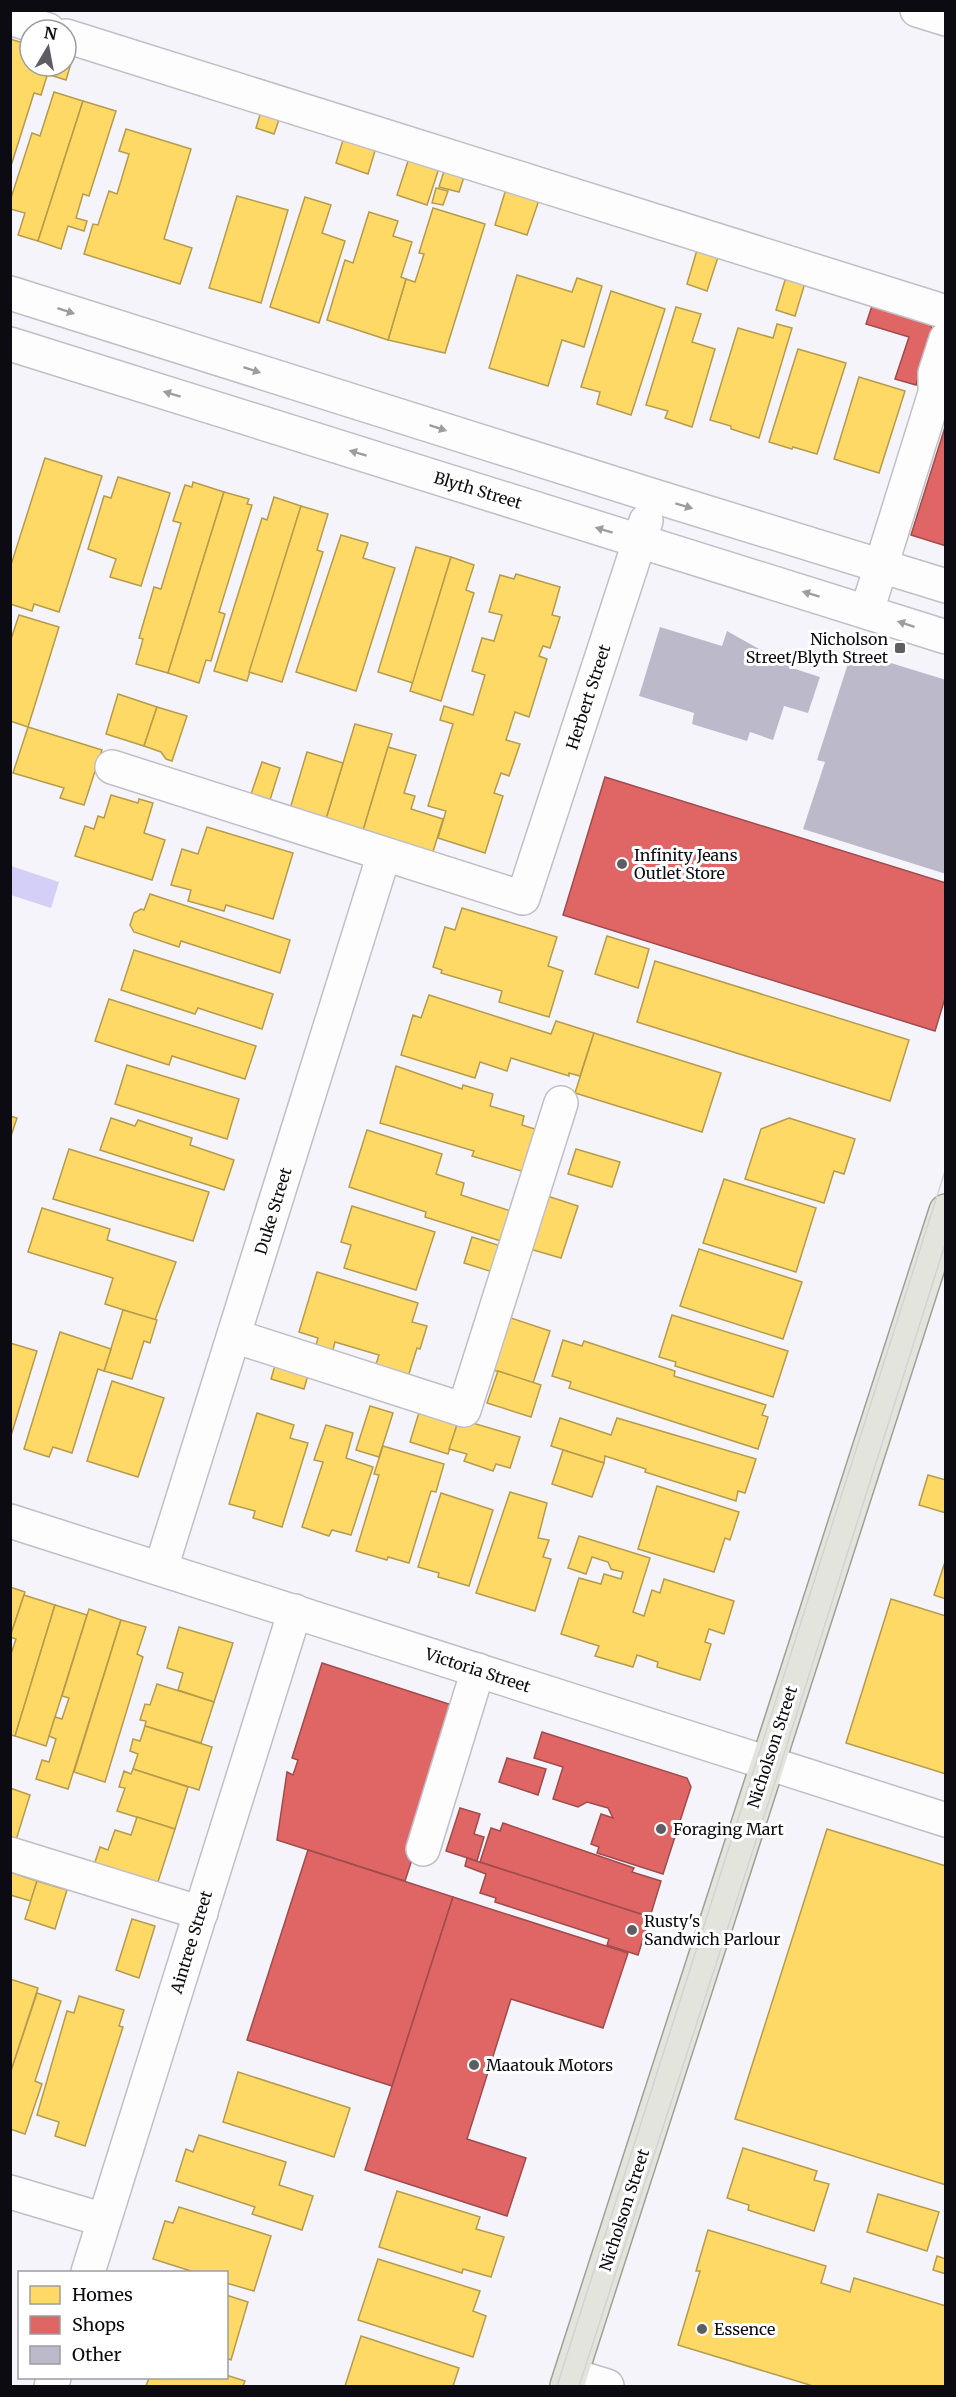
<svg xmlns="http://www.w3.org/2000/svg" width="956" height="2397" font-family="Merriweather,serif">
	<rect width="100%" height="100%" fill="#f5f4fb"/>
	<polygon fill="#d3cff6" points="11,866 59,882 51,908 11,895"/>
	<g fill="#ffd966" stroke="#b69b4c" stroke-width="1.5">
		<polygon points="10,39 30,45 30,66 50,66 41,95 34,93 10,169"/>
		<polygon points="66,58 72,60 66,80 47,74 50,66 66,66"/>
		<polygon points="54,92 83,101 38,241 18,235 25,213 10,209 10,201 32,133 40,136"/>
		<polygon points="83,101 116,111 89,196 83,194 76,218 87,221 84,231 68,226 61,249 38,241"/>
		<polygon points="263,105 282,111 274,134 256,128"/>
		<polygon points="126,129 191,149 164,239 192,248 180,284 84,254 93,224 98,225 109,191 117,194 129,154 119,151"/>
		<polygon points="346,130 378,141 368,174 336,163"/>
		<polygon points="411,152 441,162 427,205 397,195"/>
		<polygon points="445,168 465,174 459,192 439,187"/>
		<polygon points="436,188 448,191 443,205 432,203"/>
		<polygon points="506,189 539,200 527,235 495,225"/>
		<polygon points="237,196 288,210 261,303 209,288"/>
		<polygon points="305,197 331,205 322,233 345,241 319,323 270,307"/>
		<polygon points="433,208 485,224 445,353 388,340 406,279 415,282 424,254 419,253"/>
		<polygon points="369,212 398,221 393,236 412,242 401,277 406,279 388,340 327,320 345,260 353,263"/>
		<polygon points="697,250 718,257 707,291 687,284"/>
		<polygon points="517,275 572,292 577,278 602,286 584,347 562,340 548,386 489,368"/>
		<polygon points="786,277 805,283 795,316 776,310"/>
		<polygon points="611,291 665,309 631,415 597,404 600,392 581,387"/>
		<polygon points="676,307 701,314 692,342 715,349 692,427 665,418 668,411 646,405"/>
		<polygon points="777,324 792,328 759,438 731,429 731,426 710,420 738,328 773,338"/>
		<polygon points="798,349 846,363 817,454 793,447 792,449 769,442"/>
		<polygon points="859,377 905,391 879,473 834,459"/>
		<polygon points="45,458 102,476 59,612 34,604 32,611 10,604 10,568"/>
		<polygon points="118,477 170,493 141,586 110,577 116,559 88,549 104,496 111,498"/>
		<polygon points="193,482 224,492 168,673 136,664 143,639 139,638 154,587 161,589 181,523 173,521 185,485 192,487"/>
		<polygon points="224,492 249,499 247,504 252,505 219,612 225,614 211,661 206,660 199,683 168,673"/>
		<polygon points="274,497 301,506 247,681 214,671 262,518 267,520"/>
		<polygon points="301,506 328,514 317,550 323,552 282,682 249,672"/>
		<polygon points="341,535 368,543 363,558 395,568 356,691 296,672"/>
		<polygon points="416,547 451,557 413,683 378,672"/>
		<polygon points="451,557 474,565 466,590 474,593 441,701 410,691"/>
		<polygon points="516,574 560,587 552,615 560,617 550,648 543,646 539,656 547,659 529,717 515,712 506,740 520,744 509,776 501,773 494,793 503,796 485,853 438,838 446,811 428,806 453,724 440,720 444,706 473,715 485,675 472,671 482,638 494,641 502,615 489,612 500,575 514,579"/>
		<polygon points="19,615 59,627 28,727 10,721 10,642"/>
		<polygon points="118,694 157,707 144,746 106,734"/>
		<polygon points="157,707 187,716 172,761 166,759 161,752 144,746"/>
		<polygon points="355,724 392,734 362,834 325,822"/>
		<polygon points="28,727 102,750 84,805 60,798 64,788 13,773"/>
		<polygon points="388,747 416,755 404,793 415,796 411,809 443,819 432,855 362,834"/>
		<polygon points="307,752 343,763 325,822 289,812"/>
		<polygon points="262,762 280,768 269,803 250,797"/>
		<polygon points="111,795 138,803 139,799 153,803 144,833 165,840 152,880 75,856 85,826 94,829 98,816 104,818"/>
		<polygon points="207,827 293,853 273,919 226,905 224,911 188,901 191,890 171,885 182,849 198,854"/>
		<polygon points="150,894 290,940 280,973 181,941 179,947 134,932 130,925 134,913 141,909 144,910"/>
		<polygon points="462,908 557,937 548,966 563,971 549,1017 499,1002 502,991 441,973 442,970 433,967 445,927 455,930"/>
		<polygon points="607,936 649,949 638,988 595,974"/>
		<polygon points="134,950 273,994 262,1029 198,1008 195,1014 121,990"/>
		<polygon points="655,961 909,1040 890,1101 637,1022"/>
		<polygon points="429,995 551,1034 556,1021 594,1033 580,1076 569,1073 569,1076 511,1058 507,1071 480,1062 475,1078 401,1055 413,1015 421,1018"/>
		<polygon points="109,999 256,1046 245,1079 172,1056 169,1065 95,1041"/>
		<polygon points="594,1033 721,1073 702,1132 575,1093"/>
		<polygon points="127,1065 239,1099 227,1139 115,1104"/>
		<polygon points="396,1066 462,1089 463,1085 493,1094 490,1106 524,1116 522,1125 541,1131 528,1173 472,1156 474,1151 380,1123"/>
		<polygon points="10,1116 17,1118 10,1139"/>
		<polygon points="111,1118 135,1126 138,1120 192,1138 190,1145 234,1160 224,1190 100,1150"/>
		<polygon points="789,1118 855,1139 844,1174 834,1171 824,1203 745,1179 761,1129"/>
		<polygon points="367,1130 442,1154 436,1174 464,1183 461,1195 511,1211 501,1241 425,1217 426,1212 349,1187"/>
		<polygon points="69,1149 209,1192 193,1241 53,1199"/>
		<polygon points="576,1149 620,1162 612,1187 568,1174"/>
		<polygon points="724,1179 816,1208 796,1272 703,1243"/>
		<polygon points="541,1194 578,1206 561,1258 533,1250 530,1228"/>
		<polygon points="352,1206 435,1232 416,1290 344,1268 351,1245 341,1242"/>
		<polygon points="42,1208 110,1229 107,1240 176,1262 155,1320 105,1304 113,1278 28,1252"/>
		<polygon points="472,1237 504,1247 496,1273 464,1263"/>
		<polygon points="699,1249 802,1282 783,1339 680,1306"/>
		<polygon points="317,1272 418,1303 412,1322 427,1326 420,1349 417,1348 407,1380 374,1370 379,1355 335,1342 331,1357 314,1352 318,1338 299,1332"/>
		<polygon points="123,1310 157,1320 150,1343 144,1341 132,1379 104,1371"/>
		<polygon points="672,1315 788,1351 773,1397 675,1366 676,1362 659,1357"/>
		<polygon points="505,1316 550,1331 533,1383 487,1368"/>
		<polygon points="60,1332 111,1349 104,1371 98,1369 72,1453 53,1447 49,1457 24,1449"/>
		<polygon points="563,1340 582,1346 584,1341 675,1371 674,1376 766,1405 762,1415 768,1417 758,1449 569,1388 571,1382 552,1376"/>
		<polygon points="10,1343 37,1351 10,1439"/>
		<polygon points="276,1362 309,1372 304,1389 271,1379"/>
		<polygon points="498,1371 541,1385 531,1417 487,1403"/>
		<polygon points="112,1381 164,1398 138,1477 87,1461"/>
		<polygon points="370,1406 393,1413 379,1457 356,1450"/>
		<polygon points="421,1406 459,1419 448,1454 410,1442"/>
		<polygon points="257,1413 294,1425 290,1438 308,1443 282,1527 253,1518 255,1511 229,1504"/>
		<polygon points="560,1418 611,1435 617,1418 756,1459 745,1493 738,1491 736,1501 645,1472 646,1469 605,1456 604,1463 551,1446"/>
		<polygon points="459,1419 520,1437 510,1468 496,1464 493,1471 464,1461 467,1454 449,1449"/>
		<polygon points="326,1425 353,1433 346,1458 373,1467 351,1535 332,1530 329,1536 302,1527 323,1462 314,1460"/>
		<polygon points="383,1446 444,1464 436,1492 431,1491 409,1563 388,1557 387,1560 356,1551 379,1475 374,1474"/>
		<polygon points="563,1450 604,1463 592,1497 552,1484"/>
		<polygon points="928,1475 946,1480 946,1513 919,1505"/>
		<polygon points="657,1486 739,1512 730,1540 725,1538 714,1572 638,1549"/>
		<polygon points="510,1492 547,1503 538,1538 549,1540 543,1557 551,1559 535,1611 476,1593"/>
		<polygon points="441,1493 493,1510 469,1586 438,1577 439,1573 418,1567"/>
		<polygon points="579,1536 650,1558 633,1612 644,1616 652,1590 660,1593 664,1579 734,1601 724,1634 709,1629 705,1642 711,1644 700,1680 657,1667 658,1662 637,1655 633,1667 595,1656 599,1646 561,1634 579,1578 601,1584 604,1574 621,1579 623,1572 611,1569 608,1562 592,1557 586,1574 568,1568"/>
		<polygon points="946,1559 946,1599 934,1595"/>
		<polygon points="10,1587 25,1592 10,1637"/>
		<polygon points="24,1595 55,1605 15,1736 10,1735 10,1657 16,1639 10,1637"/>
		<polygon points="891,1599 946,1616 946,1774 846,1743"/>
		<polygon points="55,1605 87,1615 46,1746 15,1736"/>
		<polygon points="89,1609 121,1620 68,1789 36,1779 42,1760 49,1762 56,1739 49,1736 55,1717 62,1719 69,1698 62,1696"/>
		<polygon points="121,1620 146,1627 137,1654 143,1657 105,1782 74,1772"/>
		<polygon points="179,1627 233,1643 214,1702 178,1690 183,1673 167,1668"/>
		<polygon points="157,1684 214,1702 201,1743 145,1726 146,1721 140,1720 145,1704 150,1705"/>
		<polygon points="145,1726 212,1747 199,1790 133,1769 138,1754 130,1751 133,1739 140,1741"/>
		<polygon points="133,1769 188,1787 175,1829 117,1811 125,1788 119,1787 124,1771 131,1774"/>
		<polygon points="10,1788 30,1795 16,1840 10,1838"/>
		<polygon points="137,1817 175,1829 156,1888 93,1868 100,1847 108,1850 115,1830 131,1835"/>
		<polygon points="827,1829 946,1866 946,2185 735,2119"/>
		<polygon points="10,1872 37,1881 31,1901 10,1895"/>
		<polygon points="37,1881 67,1890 55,1929 25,1919"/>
		<polygon points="132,1919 155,1926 139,1978 116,1970"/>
		<polygon points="10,1979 38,1988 10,2074"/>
		<polygon points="37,1993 61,2001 35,2081 42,2084 25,2134 10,2129 10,2074"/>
		<polygon points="79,1996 124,2010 119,2026 123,2027 85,2146 55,2136 59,2122 37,2115 67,2011 74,2013"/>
		<polygon points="238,2072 350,2108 334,2157 223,2122"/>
		<polygon points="199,2135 286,2162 279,2185 313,2196 302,2230 252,2214 255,2207 176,2181 186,2149 193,2152"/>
		<polygon points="743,2148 817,2171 814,2180 829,2184 814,2231 748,2210 749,2205 727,2198"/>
		<polygon points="397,2191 480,2217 476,2229 504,2237 491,2277 463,2269 462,2273 379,2247"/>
		<polygon points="878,2194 939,2212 927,2251 867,2232"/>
		<polygon points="179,2207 271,2236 254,2291 226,2283 226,2272 194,2272 153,2259 165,2221 173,2223"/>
		<polygon points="708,2230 826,2266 821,2283 850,2292 854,2278 946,2306 946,2386 813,2386 678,2345 700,2271 696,2271"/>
		<polygon points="937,2256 946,2259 946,2274 933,2270"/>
		<polygon points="378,2259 480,2291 473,2311 486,2316 473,2357 358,2320"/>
		<polygon points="226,2295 248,2302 231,2360 226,2358"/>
		<polygon points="361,2336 459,2368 453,2386 345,2386"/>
		<polygon points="226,2375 245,2381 243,2386 146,2386 149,2378 226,2378"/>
	</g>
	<g fill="#e06666" stroke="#a04b4c" stroke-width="1.5">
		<polygon points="875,297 924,313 933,330 916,385 895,379 909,337 866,324"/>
		<polygon points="946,424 946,546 911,535"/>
		<polygon points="605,777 946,883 946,995 935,1031 563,915"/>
		<polygon points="322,1663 461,1708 405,1881 277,1840 287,1772 293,1775 298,1760 292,1758"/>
		<polygon points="542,1732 687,1778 691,1787 663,1874 597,1853 599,1847 591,1844 601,1814 613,1818 608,1808 587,1802 578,1807 553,1799 563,1767 534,1758"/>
		<polygon points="507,1758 546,1769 538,1795 499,1782"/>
		<polygon points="460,1808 480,1814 474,1834 484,1837 477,1861 446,1851"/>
		<polygon points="503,1823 634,1868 632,1872 661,1881 650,1917 480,1862 491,1828 500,1831"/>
		<polygon points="308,1850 453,1897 392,2086 247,2040"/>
		<polygon points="467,1858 650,1917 638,1955 607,1945 609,1939 495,1902 496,1898 480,1893 486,1874 465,1866"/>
		<polygon points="453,1897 628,1953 603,2028 511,1999 467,2139 526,2158 507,2216 365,2170"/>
	</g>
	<g fill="#bcbaca">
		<polygon points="660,627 722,646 727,631 795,669 820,677 808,713 784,706 773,740 750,732 747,741 692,724 694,713 639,696"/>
		<polygon points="852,651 946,680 946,874 803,829 825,762 817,760"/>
	</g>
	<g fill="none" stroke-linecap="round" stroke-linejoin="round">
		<defs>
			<g id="minor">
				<polyline points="917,10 946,19"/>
				<polyline points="10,18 48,30"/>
				<polyline points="66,36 946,312"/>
				<polyline points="10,293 654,496 946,586"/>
				<polyline points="10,344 946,637"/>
				<polyline points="867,611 935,393 935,373 946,339"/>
				<polyline points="112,767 523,898 646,521"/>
				<polyline points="234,1336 464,1410 561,1103"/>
				<polyline points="10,1521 946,1820"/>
				<polyline points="161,1568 384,854"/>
				<polyline points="423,1849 478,1670"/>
				<polyline points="10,1854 201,1913"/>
				<polyline points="10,2192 104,2220"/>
				<polyline points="88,2272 295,1611"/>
				<polyline points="571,2375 607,2386"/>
				<polyline points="51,2386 54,2378"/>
			</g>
			<polyline id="major" points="567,2386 946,1211"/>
		</defs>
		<use href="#minor" stroke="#c0bfc6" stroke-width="36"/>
		<use href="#major" stroke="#9ea195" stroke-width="36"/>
		<use href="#minor" stroke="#fefdfe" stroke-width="33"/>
		<use href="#major" stroke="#e3e5dd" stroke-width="33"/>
		<g stroke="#d3d2d5" stroke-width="1.5">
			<polyline points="557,2386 946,1168"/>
			<polyline points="579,2386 780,1767 946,1241"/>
		</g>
	</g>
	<defs><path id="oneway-solid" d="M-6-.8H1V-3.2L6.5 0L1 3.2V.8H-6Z" transform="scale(1.5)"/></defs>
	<g fill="#9d9c9f">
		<use href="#oneway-solid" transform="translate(66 311) rotate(18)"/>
		<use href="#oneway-solid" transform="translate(252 370) rotate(18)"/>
		<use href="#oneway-solid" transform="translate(172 394) rotate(-163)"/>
		<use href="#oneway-solid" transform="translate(438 428) rotate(18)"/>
		<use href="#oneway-solid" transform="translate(358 453) rotate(-163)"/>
		<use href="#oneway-solid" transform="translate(684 506) rotate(17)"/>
		<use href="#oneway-solid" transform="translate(604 530) rotate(-163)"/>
		<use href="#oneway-solid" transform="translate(811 594) rotate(-163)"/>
		<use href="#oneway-solid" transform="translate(906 624) rotate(-162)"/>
	</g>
	<g fill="#5d5d63" stroke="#fff" stroke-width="2">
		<rect x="894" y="642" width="12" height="12" rx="3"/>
		<circle cx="622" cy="864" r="6"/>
		<circle cx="661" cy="1829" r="6"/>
		<circle cx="632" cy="1930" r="6"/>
		<circle cx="474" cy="2065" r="6"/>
		<circle cx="702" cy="2329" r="6"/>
	</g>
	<g text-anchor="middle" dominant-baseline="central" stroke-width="6" stroke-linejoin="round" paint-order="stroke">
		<g font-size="16" fill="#0b0b11" stroke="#fff">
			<text transform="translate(478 490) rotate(17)">Blyth Street</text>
			<text transform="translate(588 697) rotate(-72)">Herbert Street</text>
			<text transform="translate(273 1211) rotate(-73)">Duke Street</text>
			<text transform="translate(478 1670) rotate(18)">Victoria Street</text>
			<text transform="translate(772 1747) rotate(-72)">Nicholson Street</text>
			<text transform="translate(191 1942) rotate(-73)">Aintree Street</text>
			<text transform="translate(624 2210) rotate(-72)">Nicholson Street</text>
		</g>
		<g font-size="16" fill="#0b0b11" stroke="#fff" text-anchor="start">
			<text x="888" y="639" text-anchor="end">Nicholson<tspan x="888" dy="18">Street/Blyth Street</tspan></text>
			<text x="634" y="855">Infinity Jeans<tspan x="634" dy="18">Outlet Store</tspan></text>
			<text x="673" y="1829">Foraging Mart</text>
			<text x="644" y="1921">Rusty's<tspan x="644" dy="18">Sandwich Parlour</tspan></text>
			<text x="486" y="2065">Maatouk Motors</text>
			<text x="714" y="2329">Essence</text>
		</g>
	</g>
	<rect width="956" height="2397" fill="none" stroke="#0b0b11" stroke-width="24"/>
	<rect x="18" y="2271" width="210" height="108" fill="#ffffff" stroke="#9d9da0" stroke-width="1.5"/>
	<rect x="30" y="2286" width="30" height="18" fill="#ffd966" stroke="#9d9da0" stroke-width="1.5"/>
	<text x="72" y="2301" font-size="18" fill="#0b0b11">Homes</text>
	<rect x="30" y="2316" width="30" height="18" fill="#e06666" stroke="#9d9da0" stroke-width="1.5"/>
	<text x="72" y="2331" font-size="18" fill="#0b0b11">Shops</text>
	<rect x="30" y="2346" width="30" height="18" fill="#bcbaca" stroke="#9d9da0" stroke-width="1.5"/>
	<text x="72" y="2361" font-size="18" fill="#0b0b11">Other</text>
	<g transform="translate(48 48) rotate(10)"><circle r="28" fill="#ffffff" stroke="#9d9da0" stroke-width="1.5"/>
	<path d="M0-4.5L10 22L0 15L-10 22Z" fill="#5d5d63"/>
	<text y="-9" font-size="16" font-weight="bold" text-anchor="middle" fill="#0b0b11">N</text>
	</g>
</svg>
